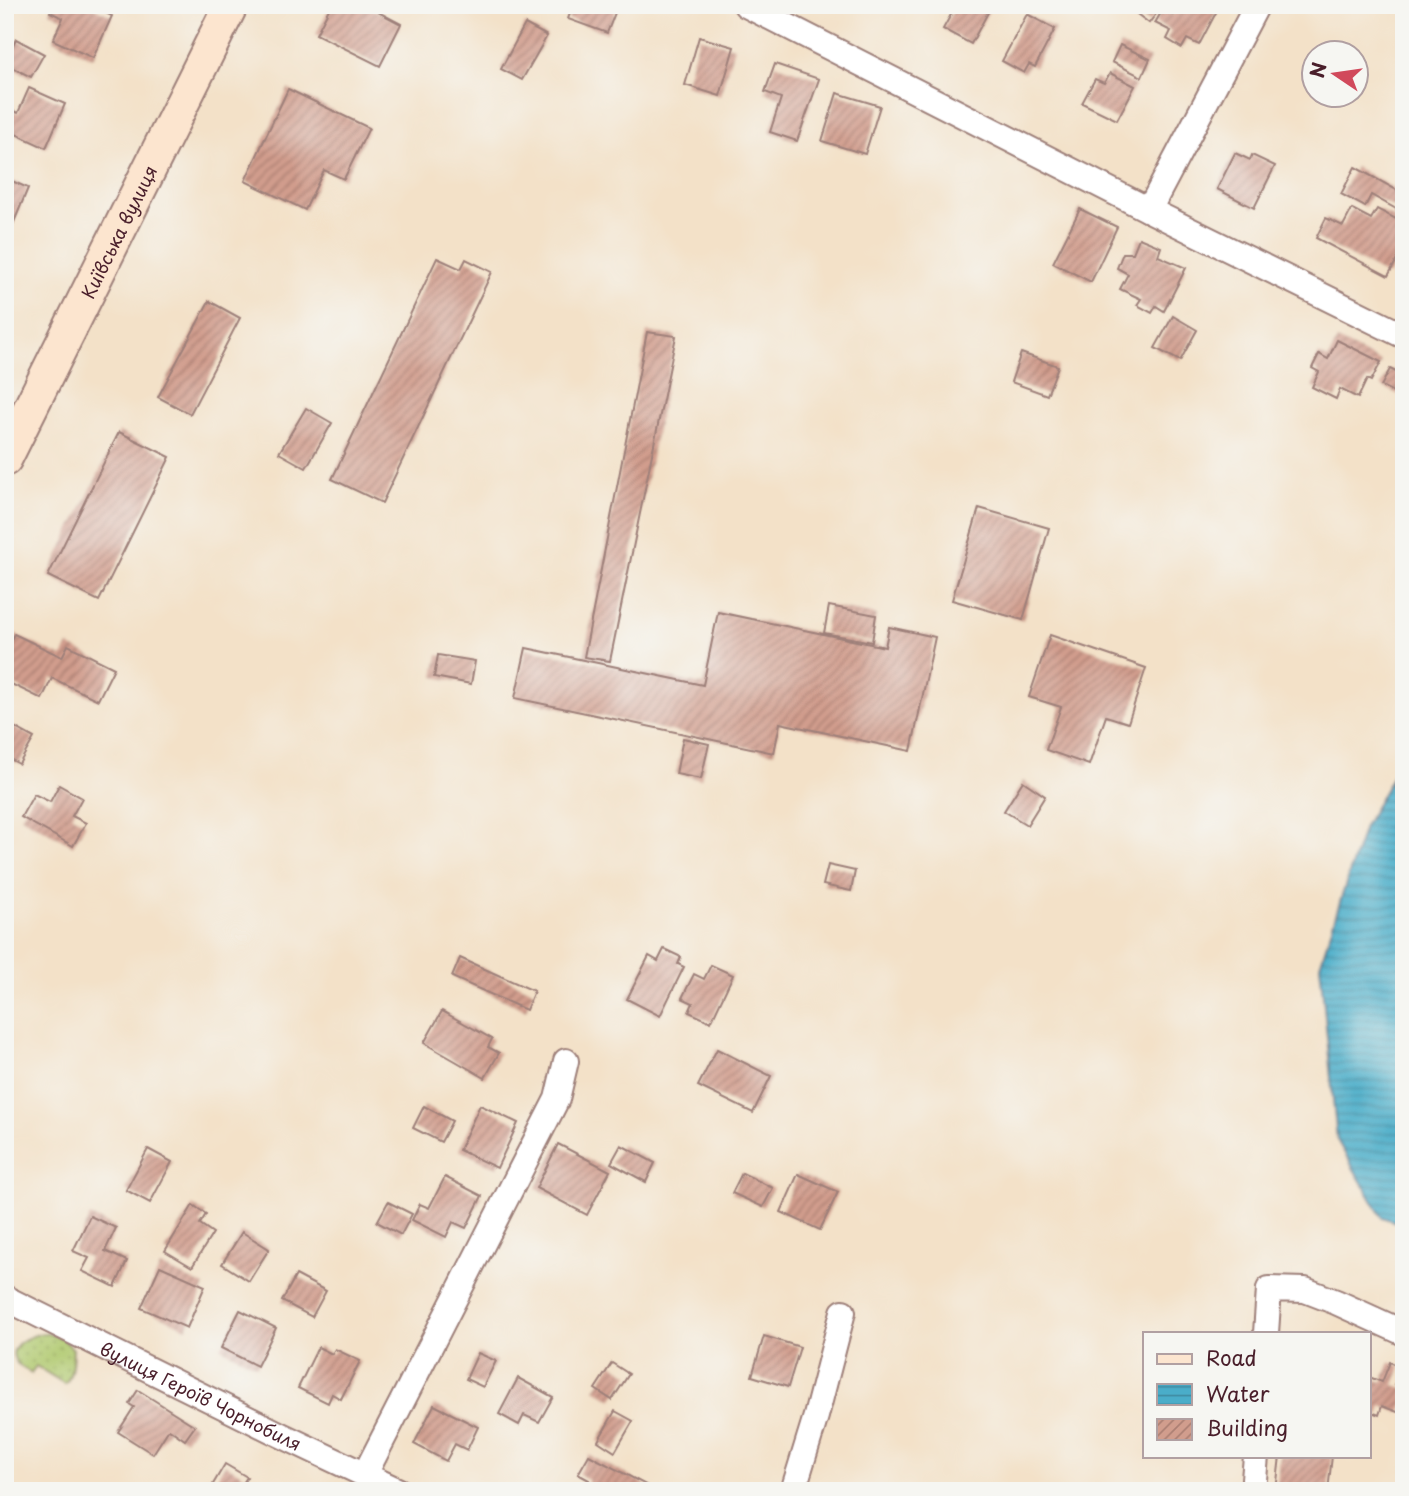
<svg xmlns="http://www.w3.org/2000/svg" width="1409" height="1496" font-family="'Playpen Sans',sans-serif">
	<defs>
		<pattern id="grass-dots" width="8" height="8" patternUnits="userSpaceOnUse" patternTransform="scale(1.75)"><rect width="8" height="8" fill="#b0c96e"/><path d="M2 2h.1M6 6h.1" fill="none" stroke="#99ac5f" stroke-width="1.8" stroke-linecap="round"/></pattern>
		<pattern id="water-rules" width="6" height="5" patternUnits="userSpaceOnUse" patternTransform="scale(1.75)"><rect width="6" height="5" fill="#4aadc9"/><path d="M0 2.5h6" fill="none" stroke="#408ca3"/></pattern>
		<pattern id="building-hatch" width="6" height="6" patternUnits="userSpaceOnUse" patternTransform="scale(1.75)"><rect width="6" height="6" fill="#d19d8d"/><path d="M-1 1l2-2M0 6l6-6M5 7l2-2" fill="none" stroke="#ac7f73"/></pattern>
	</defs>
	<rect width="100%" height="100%" fill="#f6f6f2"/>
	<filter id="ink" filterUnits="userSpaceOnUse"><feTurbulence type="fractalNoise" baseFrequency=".0143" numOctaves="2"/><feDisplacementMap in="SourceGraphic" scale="14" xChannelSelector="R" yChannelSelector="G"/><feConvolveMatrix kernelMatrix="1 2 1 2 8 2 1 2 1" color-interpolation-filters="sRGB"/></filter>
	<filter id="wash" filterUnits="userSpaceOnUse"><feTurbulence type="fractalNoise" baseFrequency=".00686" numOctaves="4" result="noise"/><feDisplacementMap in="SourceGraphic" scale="28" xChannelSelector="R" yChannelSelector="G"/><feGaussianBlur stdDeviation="1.57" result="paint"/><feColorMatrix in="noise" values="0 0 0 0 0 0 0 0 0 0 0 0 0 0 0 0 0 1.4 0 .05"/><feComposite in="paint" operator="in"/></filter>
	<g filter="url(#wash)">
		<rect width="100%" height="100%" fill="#f3e1c8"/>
		<path fill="url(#grass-dots)" stroke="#7d744c" stroke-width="2" d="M45,1333L62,1338L73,1349C72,1362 73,1374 65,1384L36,1366L31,1373C27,1370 20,1367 17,1363C3,1345 33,1334 45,1333Z"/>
		<polygon fill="url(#water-rules)" stroke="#4a667a" stroke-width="2" points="1404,756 1404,1225 1382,1217 1337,1140 1320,965 1364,827"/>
		<g id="blocks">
			<g fill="url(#building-hatch)">
				<polygon points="53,5 94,5 93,7 112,16 93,58 53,40 63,18 50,12"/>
				<polygon points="331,5 365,5 401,24 380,66 316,34"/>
				<polygon points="573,5 618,5 607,33 568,19"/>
				<polygon points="942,5 992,5 971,44 943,29 953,11"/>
				<polygon points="1125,5 1163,5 1149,23"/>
				<polygon points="1178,5 1220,5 1199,45 1187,39 1182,48 1167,39 1171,31 1155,23 1163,9 1173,15"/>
				<polygon points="1027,14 1055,29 1035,67 1029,64 1024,73 1002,61"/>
				<polygon points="525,24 547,36 522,80 501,69"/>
				<polygon points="699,37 734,47 720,96 685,85"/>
				<polygon points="16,39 44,54 31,77 5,64 5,60"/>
				<polygon points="1120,45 1150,59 1142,77 1112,62"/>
				<polygon points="775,64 819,79 797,141 770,132 781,98 765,92"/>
				<polygon points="1110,73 1135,86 1117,120 1082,103 1095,79 1104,83"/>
				<polygon points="29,88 65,104 46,148 5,129 5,107 18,113"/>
				<polygon points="288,89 369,128 344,179 324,170 305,210 245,181"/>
				<polygon points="837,93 880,106 865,154 822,141"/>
				<polygon points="1235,153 1250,160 1252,155 1275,166 1254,208 1217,189"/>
				<polygon points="1355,167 1404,194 1404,199 1398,210 1371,195 1365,207 1341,194"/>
				<polygon points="5,178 28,188 5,244"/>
				<polygon points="1080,209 1117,227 1091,282 1053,263"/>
				<polygon points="1352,209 1371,219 1377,209 1404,223 1404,247 1388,276 1316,238 1326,218 1343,226"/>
				<polygon points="1139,238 1161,247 1158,256 1186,268 1164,311 1156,306 1152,313 1137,305 1141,299 1120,289 1128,274 1117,268 1123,253 1133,253"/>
				<polygon points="437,258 461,269 466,259 492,272 382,503 332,479"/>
				<polygon points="209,301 240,318 190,414 158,397"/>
				<polygon points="1173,316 1197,330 1180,361 1155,348"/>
				<polygon points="647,332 676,336 610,661 584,657"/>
				<polygon points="1337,340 1381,362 1371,381 1367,379 1358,398 1340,389 1336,399 1312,387 1319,372 1312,368 1319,354 1328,359"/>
				<polygon points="1021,353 1058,366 1047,395 1011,382"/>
				<polygon points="1390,369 1404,376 1403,397 1381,386"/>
				<polygon points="306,408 332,423 306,468 279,453"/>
				<polygon points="119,432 170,457 99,601 48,576"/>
				<polygon points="979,508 1049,528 1023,620 952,600"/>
				<polygon points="829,606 876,615 872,642 824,633"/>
				<polygon points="718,612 885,647 889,627 935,637 911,751 780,723 774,753 515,698 526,648 703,685"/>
				<polygon points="14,634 62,657 68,645 114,668 98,700 52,678 42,699 5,681 5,652"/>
				<polygon points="1050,635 1146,668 1128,723 1106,716 1089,765 1046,750 1061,707 1029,697"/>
				<polygon points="438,655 475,661 471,684 434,677"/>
				<polygon points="5,722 34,738 19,764 10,759 5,767"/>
				<polygon points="683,738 709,744 701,779 676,774"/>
				<polygon points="1023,781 1045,796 1027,825 1004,811"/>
				<polygon points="59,785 82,798 72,816 86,823 73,846 21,817 34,794 50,802"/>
				<polygon points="828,865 855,871 851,891 823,885"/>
				<polygon points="664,949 681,957 678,964 684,967 660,1016 627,999 649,956 658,961"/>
				<polygon points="460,958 534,991 526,1010 452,977"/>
				<polygon points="711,965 733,975 711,1022 689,1012 693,1003 682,998 694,974 704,979"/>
				<polygon points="442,1011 492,1039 488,1047 499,1053 485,1078 424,1043"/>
				<polygon points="717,1049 771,1076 753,1113 698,1086"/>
				<polygon points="480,1105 518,1123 497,1168 459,1150"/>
				<polygon points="424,1106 452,1121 441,1142 413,1128"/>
				<polygon points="558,1144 610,1171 587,1215 536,1188"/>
				<polygon points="621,1145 655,1163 646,1182 611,1163"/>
				<polygon points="148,1149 172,1162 150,1203 126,1190"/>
				<polygon points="742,1173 773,1188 763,1207 732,1193"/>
				<polygon points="798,1174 838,1192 820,1230 781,1212"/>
				<polygon points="445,1177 482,1196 466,1228 453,1222 446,1237 412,1220 420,1204 429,1208"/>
				<polygon points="388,1202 412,1214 401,1235 377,1222"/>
				<polygon points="193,1205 206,1214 200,1224 213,1233 192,1267 165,1251"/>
				<polygon points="90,1216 116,1228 105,1251 127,1261 115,1287 82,1271 89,1258 73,1251"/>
				<polygon points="242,1232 269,1249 249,1281 222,1264"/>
				<polygon points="160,1266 205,1286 187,1328 141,1308"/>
				<polygon points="296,1275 326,1291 312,1317 282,1301"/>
				<polygon points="240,1310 276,1328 257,1366 221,1348"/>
				<polygon points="764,1336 800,1347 788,1387 752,1376"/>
				<polygon points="318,1347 332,1354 335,1349 360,1361 341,1399 332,1394 328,1403 298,1388"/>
				<polygon points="478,1353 496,1361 483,1387 466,1379"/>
				<polygon points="1390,1362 1401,1367 1394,1385 1404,1389 1404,1404 1400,1413 1382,1406 1379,1415 1369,1411 1369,1377 1382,1382"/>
				<polygon points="612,1363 629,1374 612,1400 595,1389"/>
				<polygon points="518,1378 553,1397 539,1422 524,1415 519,1425 499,1414"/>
				<polygon points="138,1390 195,1426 185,1440 169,1429 153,1454 118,1432 134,1407 129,1404"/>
				<polygon points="434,1405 478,1427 467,1450 455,1444 446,1461 414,1444"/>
				<polygon points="615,1411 633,1421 615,1452 598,1441"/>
				<polygon points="589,1455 646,1485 642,1491 583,1491 589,1480 578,1474"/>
				<polygon points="1280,1456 1332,1456 1328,1491 1276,1491"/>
				<polygon points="225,1464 247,1477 238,1491 209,1491"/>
			</g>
		</g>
	</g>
	<g filter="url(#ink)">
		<use href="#blocks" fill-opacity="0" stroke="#9e807a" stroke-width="2"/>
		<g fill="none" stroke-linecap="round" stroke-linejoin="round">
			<defs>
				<g id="street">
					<polyline points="746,5 1149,210 1404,336"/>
					<polyline points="1149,210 1257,5"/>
					<path id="s1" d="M5,1298L281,1435L399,1491"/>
					<polyline points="1266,1333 1269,1289 1305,1290 1336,1302 1404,1333"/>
					<polyline points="365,1474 557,1099 566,1061"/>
					<polyline points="793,1491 816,1416 843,1312"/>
					<polyline points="1253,1491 1256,1456"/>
				</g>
				<g id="secondary">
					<path id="s2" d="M5,459L231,5"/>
				</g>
			</defs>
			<use href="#street" stroke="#9e807a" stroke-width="28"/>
			<use href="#secondary" stroke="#9e807a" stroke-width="37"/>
			<use href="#street" stroke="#fff" stroke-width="24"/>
			<use href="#secondary" stroke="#fce5cf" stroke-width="33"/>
		</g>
	</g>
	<g text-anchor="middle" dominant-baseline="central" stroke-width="6" stroke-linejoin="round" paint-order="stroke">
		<g font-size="18" fill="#4a1f2b" stroke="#f6f6f2">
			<text stroke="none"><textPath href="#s2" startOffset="254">Київська вулиця</textPath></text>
			<text stroke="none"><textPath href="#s1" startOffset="219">вулиця Героїв Чорнобиля</textPath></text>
		</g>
	</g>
	<rect width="1409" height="1496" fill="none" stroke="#f6f6f2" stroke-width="28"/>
	<rect x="1143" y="1332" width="228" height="126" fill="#f6f6f2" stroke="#b1a0a2" stroke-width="2"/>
	<rect x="1157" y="1354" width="35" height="10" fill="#fce5cf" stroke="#b1a0a2" stroke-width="2"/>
	<text x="1206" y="1366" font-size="21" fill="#4a1f2b">Road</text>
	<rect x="1157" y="1384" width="35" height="21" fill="url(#water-rules)" stroke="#b1a0a2" stroke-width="2"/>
	<text x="1206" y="1402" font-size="21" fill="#4a1f2b">Water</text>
	<rect x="1157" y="1419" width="35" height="21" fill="url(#building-hatch)" stroke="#b1a0a2" stroke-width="2"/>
	<text x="1206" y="1436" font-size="21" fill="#4a1f2b">Building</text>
	<g transform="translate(1335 74) rotate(283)"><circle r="33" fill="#f6f6f2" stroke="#b1a0a2" stroke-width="2"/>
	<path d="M0-5L12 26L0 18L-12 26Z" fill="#d1495b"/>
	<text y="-10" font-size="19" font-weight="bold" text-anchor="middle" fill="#4a1f2b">N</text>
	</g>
</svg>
